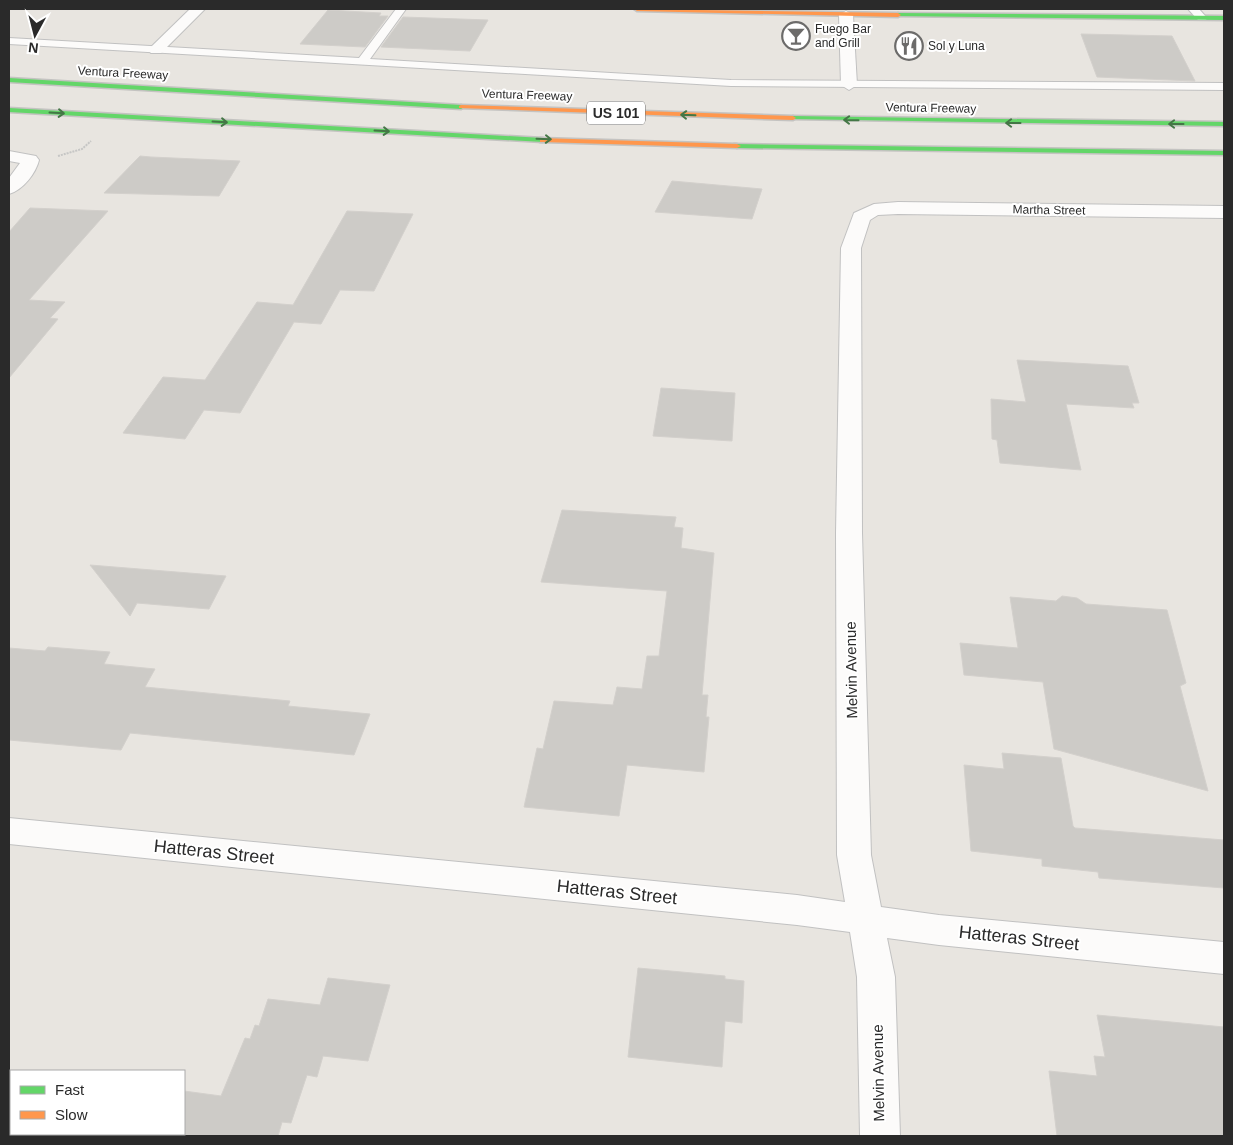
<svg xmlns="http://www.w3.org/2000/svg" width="1233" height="1145" font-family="Arial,sans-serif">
	<rect width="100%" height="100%" fill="#e8e5e0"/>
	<g fill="#cdcbc7" stroke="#d3d0cc">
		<polygon points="328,10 381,13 379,16 388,16 365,47 300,44"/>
		<polygon points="403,17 488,20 470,51 381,47"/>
		<polygon points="1081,34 1172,36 1195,81 1097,77"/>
		<polygon points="140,156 151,157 240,161 219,196 104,193"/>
		<polygon points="672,181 762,189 752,219 655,212"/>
		<polygon points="30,208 108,211 29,300 65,302 50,318 58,319 9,378 9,232"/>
		<polygon points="347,211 413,214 374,291 340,290 321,324 294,322 240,413 204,410 185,439 123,433 163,377 205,380 257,302 293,305"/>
		<polygon points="1017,360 1128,366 1139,403 1132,403 1134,408 1066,404 1081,470 1000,463 997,440 992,439 991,399 1026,402"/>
		<polygon points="661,388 735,393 732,441 653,436"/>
		<polygon points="562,510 676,517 674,527 683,528 681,548 714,553 702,695 708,695 706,717 709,717 704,772 627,765 619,816 524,807 537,748 543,749 554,701 613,705 617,687 642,689 647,656 659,656 667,591 541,582"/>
		<polygon points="90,565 226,576 209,609 137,603 130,616"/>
		<polygon points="1062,596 1077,598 1086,604 1167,610 1186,683 1180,686 1208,791 1054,749 1043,682 964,675 960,643 1018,648 1010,597 1056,601"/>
		<polygon points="48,647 110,652 104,664 155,669 145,687 290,701 288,706 370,714 354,755 130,733 121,750 9,740 9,648 45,651"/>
		<polygon points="1002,753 1061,758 1073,826 1075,828 1224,840 1224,888 1099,878 1098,872 1042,866 1042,859 971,851 964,765 1004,769"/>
		<polygon points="638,968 725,976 725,979 744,981 742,1023 725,1021 722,1067 628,1057"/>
		<polygon points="328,978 390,985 368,1061 323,1056 317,1077 307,1075 291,1123 282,1122 278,1136 184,1136 184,1091 221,1096 245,1038 250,1039 255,1025 259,1026 268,999 320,1005"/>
		<polygon points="1097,1015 1224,1027 1224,1136 1057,1136 1049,1071 1097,1076 1094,1056 1105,1057"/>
	</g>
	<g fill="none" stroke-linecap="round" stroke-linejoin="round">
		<defs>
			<g id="lane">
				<polygon points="396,9 406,9 370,59 731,80 1224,83 1224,90 731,86 9,44 9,38 359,58"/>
				<polygon points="1188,9 1199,9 1207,18 1206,20 1198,20"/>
			</g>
			<g id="street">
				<polygon points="190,9 205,9 161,53 151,53 148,50 151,47"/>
				<polygon points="846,11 853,15 857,85 849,90 841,85 839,15"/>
				<path d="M9,151L36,156L39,160C36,173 23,190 9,194V178L20,163L9,161Z"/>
				<polygon points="898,202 1224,206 1224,218 898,214 878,215 870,220 861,248 862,533 871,855 881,907 939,915 1224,942 1224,974 939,945 887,938 895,977 900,1136 860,1136 857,977 850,932 797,925 9,844 9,818 797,895 845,902 837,855 836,533 841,248 854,213 874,204"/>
			</g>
			<g id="fast">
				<polygon points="898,13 1224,16 1224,20 896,16 896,14"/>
				<polygon points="9,78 461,105 464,107 461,109 9,82"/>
				<polygon points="9,108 543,138 547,140 543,142 9,112"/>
				<polygon points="793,116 1224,122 1224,126 791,119 790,118"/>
				<polygon points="734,144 1224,151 1224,155 737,148 733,146"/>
			</g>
			<g id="slow">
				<polygon points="634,9 898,13 901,15 898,17 637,11"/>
				<polygon points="461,105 793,116 796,118 793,120 459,108 459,106"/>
				<polygon points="540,138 737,144 741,146 737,148 543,142 540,142"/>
			</g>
		</defs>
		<use href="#lane" stroke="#c1c1c1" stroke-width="2"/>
		<use href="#street" stroke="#c1c1c1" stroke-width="2"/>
		<use href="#fast" stroke="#c4c3c1" stroke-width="3"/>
		<use href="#slow" stroke="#c4c3c1" stroke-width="3"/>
		<polyline stroke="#c6c6c5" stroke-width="2" stroke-dasharray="2 1" stroke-linecap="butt" points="58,156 82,149 91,141"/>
		<use href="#lane" fill="#fcfbfa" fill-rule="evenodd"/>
		<use href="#street" fill="#fcfbfa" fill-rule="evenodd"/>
		<use href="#fast" fill="#63d668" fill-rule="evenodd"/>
		<use href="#slow" fill="#ff974d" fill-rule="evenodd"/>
	</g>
	<defs><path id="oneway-shaft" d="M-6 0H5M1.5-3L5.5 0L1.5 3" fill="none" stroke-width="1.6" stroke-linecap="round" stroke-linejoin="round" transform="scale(1.25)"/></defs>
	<g stroke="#447746">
		<use href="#oneway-shaft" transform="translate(57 113) rotate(3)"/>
		<use href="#oneway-shaft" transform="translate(688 115) rotate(-178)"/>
		<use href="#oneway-shaft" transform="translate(851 120) rotate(-179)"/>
		<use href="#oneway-shaft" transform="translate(220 122) rotate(3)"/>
		<use href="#oneway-shaft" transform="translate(1013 123) rotate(-180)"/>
		<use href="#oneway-shaft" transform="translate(1176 124) rotate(-180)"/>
		<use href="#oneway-shaft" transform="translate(382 131) rotate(3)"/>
		<use href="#oneway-shaft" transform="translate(544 139) rotate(2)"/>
	</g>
	<defs>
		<symbol id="bar-ring" viewBox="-11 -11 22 22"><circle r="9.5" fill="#fff" stroke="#6c6b6a" stroke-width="1.5"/><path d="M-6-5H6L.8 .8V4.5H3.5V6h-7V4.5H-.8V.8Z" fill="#6c6b6a"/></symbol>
		<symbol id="restaurant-ring" viewBox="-11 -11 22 22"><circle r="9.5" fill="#fff" stroke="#6c6b6a" stroke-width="1.5"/><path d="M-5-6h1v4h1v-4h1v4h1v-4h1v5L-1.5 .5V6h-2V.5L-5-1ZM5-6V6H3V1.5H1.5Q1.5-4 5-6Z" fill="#6c6b6a"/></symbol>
	</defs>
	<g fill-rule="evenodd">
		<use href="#bar-ring" x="780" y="20" width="32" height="32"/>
		<use href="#restaurant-ring" x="893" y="30" width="32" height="32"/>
	</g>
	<g text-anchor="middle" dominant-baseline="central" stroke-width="4" stroke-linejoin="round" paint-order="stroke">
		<g font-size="12" fill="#2a2a2a" stroke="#fff" text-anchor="start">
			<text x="815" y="29">Fuego Bar<tspan x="815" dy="14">and Grill</tspan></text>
			<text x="928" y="46">Sol y Luna</text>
		</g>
		<g font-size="12" fill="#2a2a2a" stroke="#fff">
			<text transform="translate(123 73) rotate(3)">Ventura Freeway</text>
			<text transform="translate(527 95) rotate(2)">Ventura Freeway</text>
			<text transform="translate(931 108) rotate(1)">Ventura Freeway</text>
			<text transform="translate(1049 210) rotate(1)">Martha Street</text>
		</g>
		<rect fill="#fff" stroke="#6a6a6a" stroke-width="1" x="587" y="101.5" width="58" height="23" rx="4"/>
		<g font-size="14" font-weight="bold" fill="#2a2a2a">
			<text x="616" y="113">US 101</text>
		</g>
		<g font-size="15" fill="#2a2a2a" stroke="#fff">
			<text transform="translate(851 670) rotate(-91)">Melvin Avenue</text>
			<text transform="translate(878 1073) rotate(-91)">Melvin Avenue</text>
		</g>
		<g font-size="18" fill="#2a2a2a" stroke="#fff">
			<text transform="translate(214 852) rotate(6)">Hatteras Street</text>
			<text transform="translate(617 892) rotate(6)">Hatteras Street</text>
			<text transform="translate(1019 938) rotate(6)">Hatteras Street</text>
		</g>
	</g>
	<rect width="1233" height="1145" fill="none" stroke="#2a2a2a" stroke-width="20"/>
	<rect x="10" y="1070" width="175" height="65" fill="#ffffff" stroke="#aaaaaa"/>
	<rect x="20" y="1086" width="25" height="8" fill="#63d668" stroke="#aaaaaa"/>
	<text x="55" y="1095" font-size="15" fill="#2a2a2a">Fast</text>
	<rect x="20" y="1111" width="25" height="8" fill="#ff974d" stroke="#aaaaaa"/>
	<text x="55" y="1120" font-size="15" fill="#2a2a2a">Slow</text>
	<g transform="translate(35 35) rotate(187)" stroke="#ffffff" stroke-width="4" paint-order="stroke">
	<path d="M0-4L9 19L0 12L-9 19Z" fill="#2a2a2a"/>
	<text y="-8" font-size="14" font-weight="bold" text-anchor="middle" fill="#2a2a2a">N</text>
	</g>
</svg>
